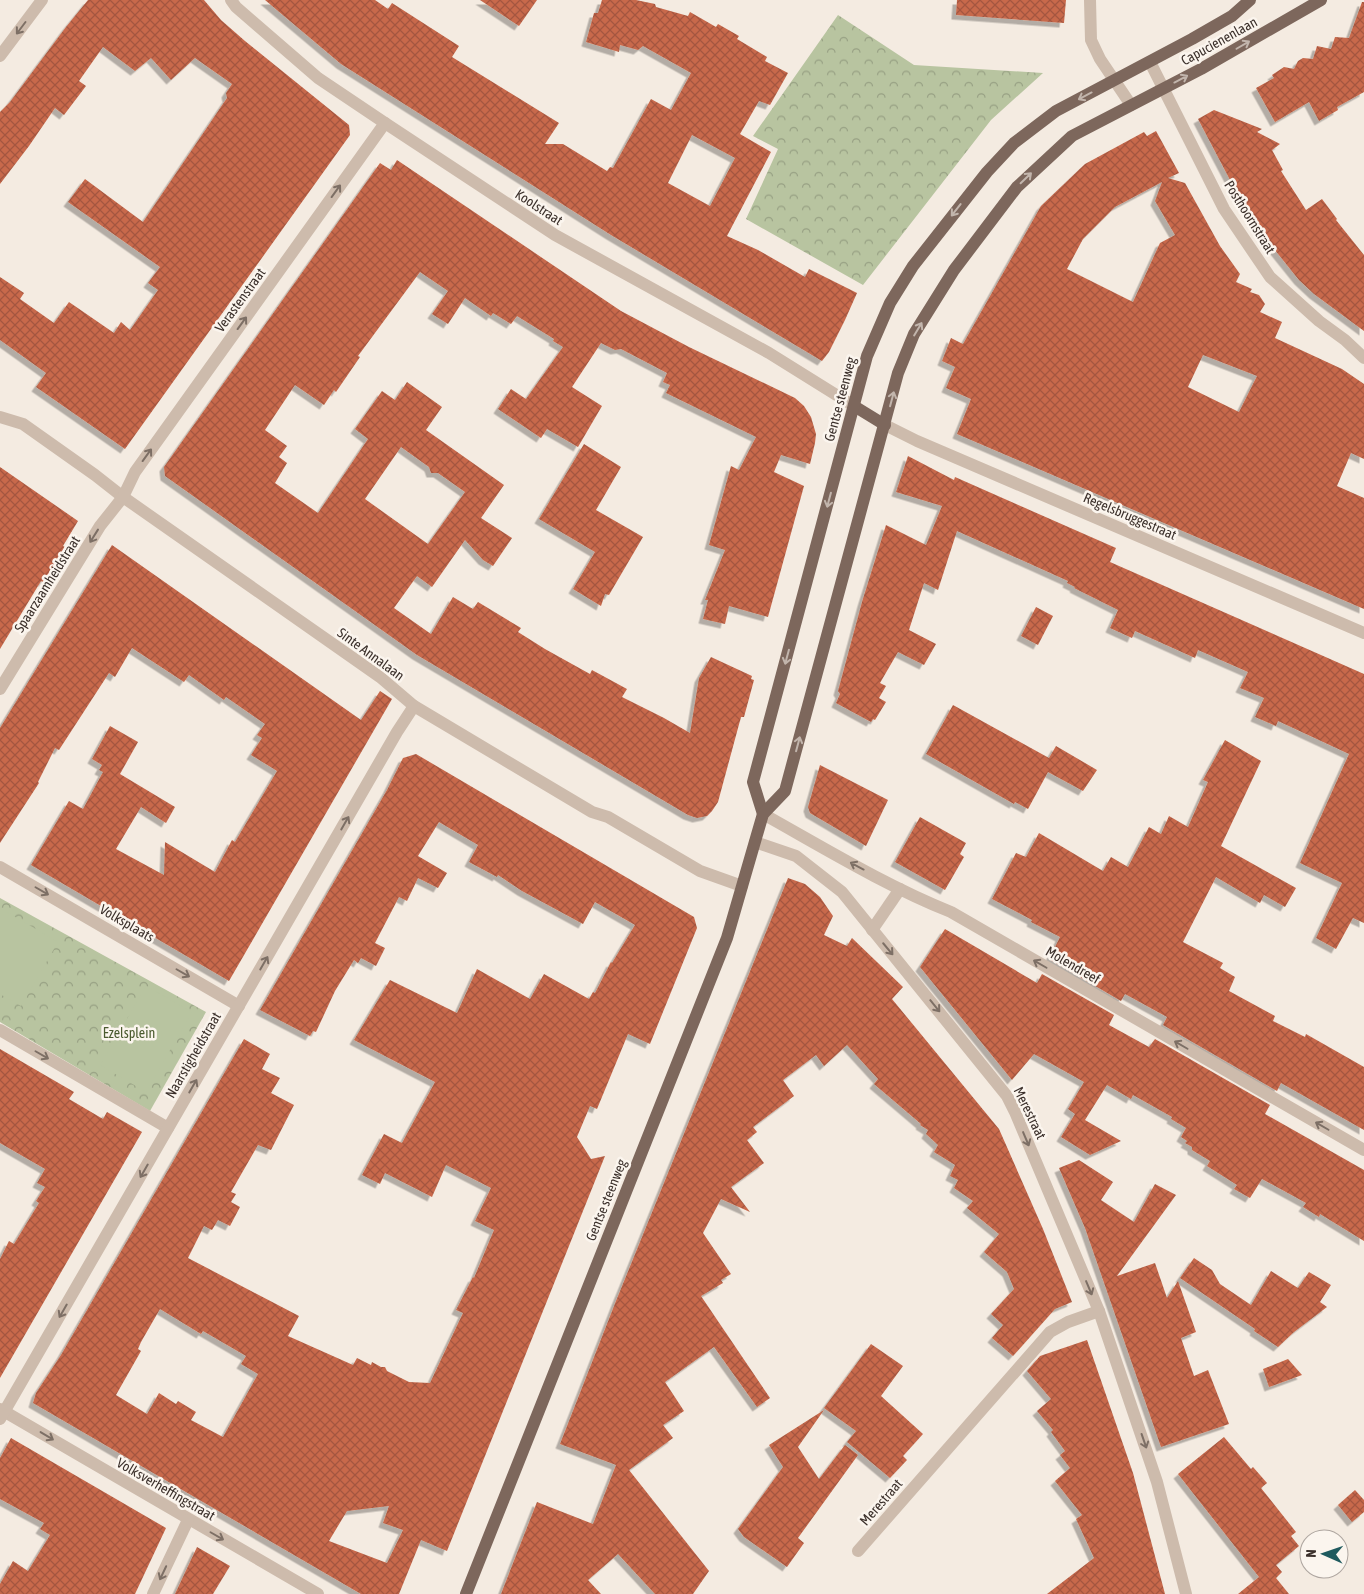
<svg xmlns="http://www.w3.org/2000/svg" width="1364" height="1594" font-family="'Asap Condensed',sans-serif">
	<defs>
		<pattern id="forest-crowns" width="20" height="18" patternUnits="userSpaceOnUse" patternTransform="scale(1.25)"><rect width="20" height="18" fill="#b8c4a0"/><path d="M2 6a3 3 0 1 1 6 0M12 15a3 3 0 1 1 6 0" fill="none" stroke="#97a083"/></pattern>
		<pattern id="building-cross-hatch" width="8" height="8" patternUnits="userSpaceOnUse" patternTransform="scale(1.25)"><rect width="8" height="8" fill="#c8694b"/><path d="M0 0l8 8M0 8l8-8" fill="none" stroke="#a4573f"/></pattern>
		<filter id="shadow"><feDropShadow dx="-4.5" dy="4.5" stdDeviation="0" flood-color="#0004"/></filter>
	</defs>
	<rect width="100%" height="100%" fill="#f4ebe1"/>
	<g fill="url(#forest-crowns)">
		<polygon points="838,15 914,65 1043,73 991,120 863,285 746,219 778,149 753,136"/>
		<polygon points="0,898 206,1012 150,1111 0,1022"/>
	</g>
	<g fill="#b8c4a0">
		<polygon points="0,908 58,942 21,1006 0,994"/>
		<polygon points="146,986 192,1012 146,1092 100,1065"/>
	</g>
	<g fill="url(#building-cross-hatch)" fill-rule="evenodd" filter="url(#shadow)">
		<polygon points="88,0 204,0 221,20 245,41 349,125 350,135 125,449 36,387 46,373 0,340 0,277 24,293 20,299 54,323 69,302 114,333 121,322 130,330 158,290 148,283 160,267 68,202 85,179 143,222 227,98 226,93 232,84 195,58 171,80 151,58 135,71 103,47 79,81 86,86 64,115 55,108 29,146 0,184 0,112 10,102 66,27"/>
		<path d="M265,0H375L388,9L392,3L459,46L452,57L559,123L545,144H563L607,171L610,167L613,168L651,99L671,110L691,73L643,46L638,50L620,45L619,52L586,42L594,13H598L602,0H636L655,4L656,7L688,16L690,12L716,27L718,24L739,36L737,39L767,57L765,61L788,73L770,105L759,101L740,134L771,152L727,236L758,250L805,277L809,269L857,293L845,320L829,352L822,361L611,235L341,64ZM692,135L735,158L710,206L668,183Z"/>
		<polygon points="480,0 537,0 519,26"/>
		<polygon points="957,0 1066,0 1064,23 956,15"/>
		<polygon points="1362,2 1364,2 1364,92 1337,107 1338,110 1319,121 1309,102 1275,122 1256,88 1274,78 1272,75 1284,67 1294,69 1298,61 1303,58 1313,59 1317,46 1331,49 1335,37 1349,38"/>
		<polygon points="1214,110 1262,129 1257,132 1280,144 1272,150 1283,170 1281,171 1306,210 1322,199 1337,219 1336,220 1364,255 1364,331 1314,294 1299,280 1262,234 1239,197 1198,119"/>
		<path d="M1156,131L1179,173L1168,178L1185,183L1220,246L1240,274L1236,282L1252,289L1250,292L1259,295L1265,304L1260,312L1282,322L1275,338L1342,369L1364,384V459L1351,453L1337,486L1364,498V609L957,434L971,399L946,388L955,367L942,361L951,338L963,344L1041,206L1085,164L1144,132L1147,136ZM1162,182L1155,201L1175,235L1160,243L1133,302L1067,269L1083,239L1115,207ZM1203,355L1257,376L1239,412L1188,387Z"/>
		<path d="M397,160L621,311L689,347L795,398L804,406L811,417L816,434L815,443L810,464L781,455L774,472L804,486L768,617L729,606L725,624L703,619L708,600H705L725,550L709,545L731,466L739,470L756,437L666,393L670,385L663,382L667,373L621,349L615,350L601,343L572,387L602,406L578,447L547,429L541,438L498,409L511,389L526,399L563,347L553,341L554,339L517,316L511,324L493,313L491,316L465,298L448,324L432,314L448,291L420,272L358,356L360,357L336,392L334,390L324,405L295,385L265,430L287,446L279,457L287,463L275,483L318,513L368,439L355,429L382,391L395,400L407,382L442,407L426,430L504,485L481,518L512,538L493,566L483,560L465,540L432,587L417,576L394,608L431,634L453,597L473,609L478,602L521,628L518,632L545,649L590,674L592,670L627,689L622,697L664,718L690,733L699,678L711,657L752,676L751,679L754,680L744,717H741L718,802L712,811L707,816L697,818L688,815L417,655L165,476L164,467L380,163L391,170ZM401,447L429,467L431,473H438L465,492L428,544L365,499Z"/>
		<polygon points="584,444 621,467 596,510 643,537 609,595 605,594 601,606 573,589 595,552 539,519"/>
		<polygon points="908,456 954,480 955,477 1116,548 1110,562 1364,674 1364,923 1353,918 1336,949 1316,938 1342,883 1300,863 1349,754 1278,721 1276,726 1255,717 1264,698 1240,688 1248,672 1198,650 1195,658 1135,631 1132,638 1110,628 1118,610 1074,588 1075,587 1067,583 1068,581 957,531 938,590 924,583 909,630 936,644 924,665 898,652 880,683 886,686 879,698 886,702 875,720 873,719 871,722 836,703 840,694 838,691 862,602 886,525 926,545 942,506 896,492"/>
		<polygon points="0,467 78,521 63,546 65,547 43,582 41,581 0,649"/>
		<polygon points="112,545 361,720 380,691 392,699 229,981 31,865 69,801 83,809 103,772 99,770 102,765 92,759 110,726 138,742 120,774 175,807 166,823 141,807 116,849 164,875 165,842 215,872 232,840 235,842 277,771 251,755 262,738 257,735 265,724 226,697 224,700 189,675 184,682 132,648 115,677 109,673 59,750 55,748 38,782 39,783 0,843 0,728"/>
		<polygon points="1036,607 1053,616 1038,645 1021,636"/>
		<polygon points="953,705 1049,758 1056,746 1097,770 1083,791 1048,772 1028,809 1015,802 1014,804 926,754"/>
		<polygon points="1225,740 1261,761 1221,846 1296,888 1285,907 1264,895 1260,903 1216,877 1183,942 1223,963 1220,968 1235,977 1229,991 1275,1016 1273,1021 1305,1037 1306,1034 1364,1067 1364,1130 1281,1083 1277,1091 1163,1025 1167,1017 1125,994 1121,1001 1049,959 1060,937 1031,922 1032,920 992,899 1016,853 1026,857 1039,833 1103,871 1111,857 1128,867 1149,827 1161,834 1169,816 1188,827 1208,782 1203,780"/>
		<path d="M416,754L694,917L697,928L650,1044L628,1034L597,1109L590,1106L577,1137L591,1159L605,1156L447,1551L421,1540L399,1594H361L33,1403L36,1393L61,1355L244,1039L270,1054L262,1069L280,1078L271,1093L294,1105L271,1150L258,1145L231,1192L236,1194L231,1202L240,1207L230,1226L218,1220L212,1230L204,1226L188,1258L299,1316L288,1336L353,1365L357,1358L371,1365L372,1362L381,1367H385L387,1371L409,1382L430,1383L463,1313L456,1310L473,1277L474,1278L494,1230L475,1221L491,1188L446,1165L432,1197L385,1173L380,1184L362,1175L384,1134L402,1143L435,1082L354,1040L390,980L457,1013L477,969L530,999L544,974L589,999L593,992L595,993L611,962L612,963L635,925L595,902L583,924L522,891L498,875L497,877L469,862L478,845L439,822L418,856L447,873L438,888L418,878L407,901L399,897L375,943L385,948L376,966L361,958L358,963L354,960L335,991L316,1032L313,1031L310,1036L260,1010L387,790L403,758ZM160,1309L201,1334L203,1331L246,1356L241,1364L258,1374L223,1437L191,1420L196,1412L178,1401L176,1404L159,1393L147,1414L116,1395L141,1351L138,1349L141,1342ZM389,1506L383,1523L403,1530L387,1563L329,1541L347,1511Z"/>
		<polygon points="820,765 888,800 866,846 810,813 808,807"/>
		<polygon points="920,817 966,843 960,854 964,857 945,890 895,862"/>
		<polygon points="788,878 805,884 820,897 833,916 824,935 847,946 852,938 903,987 892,999 999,1129 1043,1229 1072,1302 1055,1309 1013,1356 992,1338 1003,1325 991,1314 1014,1289 1007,1272 984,1252 999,1234 967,1208 973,1201 954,1188 958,1180 950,1176 955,1165 934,1152 938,1145 926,1134 928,1130 920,1125 921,1124 874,1084 878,1079 847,1045 824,1066 816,1055 783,1080 794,1096 753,1127 757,1132 747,1140 764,1163 731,1187 750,1212 721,1199 703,1233 731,1274 721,1280 723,1283 701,1296 770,1398 757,1407 714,1347 665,1382 684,1411 663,1425 673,1438 629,1470 709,1571 693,1594 655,1594 618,1554 588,1580 601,1594 501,1594 537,1502 593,1524 616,1465 560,1444 616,1301"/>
		<polygon points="945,929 1037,983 1042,974 1114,1015 1109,1025 1149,1047 1155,1039 1270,1105 1265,1114 1364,1170 1364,1241 1320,1214 1319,1217 1303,1207 1306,1203 1262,1179 1250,1198 1234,1189 1237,1185 1207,1166 1210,1161 1192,1150 1192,1147 1185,1143 1187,1141 1181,1137 1186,1128 1171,1119 1172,1117 1133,1095 1131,1099 1107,1085 1085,1120 1121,1141 1090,1155 1061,1137 1075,1114 1068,1109 1084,1082 1034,1054 1012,1080 920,967"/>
		<polygon points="0,1049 74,1092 69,1099 103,1119 107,1112 142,1132 0,1378 0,1259 9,1241 14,1244 39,1203 36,1201 45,1187 37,1183 45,1169 0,1143"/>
		<polygon points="1079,1160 1113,1182 1101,1200 1134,1222 1155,1184 1176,1195 1117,1276 1155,1263 1167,1298 1178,1281 1196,1332 1181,1338 1194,1376 1208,1370 1229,1424 1161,1447 1085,1228 1059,1168"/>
		<polygon points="1194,1258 1212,1270 1220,1284 1251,1305 1271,1271 1298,1288 1309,1272 1331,1285 1320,1302 1327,1307 1294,1332 1278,1347 1254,1331 1255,1329 1180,1278"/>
		<polygon points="1087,1340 1133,1473 1165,1594 1047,1594 1094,1558 1076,1519 1082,1515 1055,1481 1070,1468 1060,1455 1065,1451 1051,1432 1053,1430 1037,1411 1051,1399 1027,1371 1040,1356"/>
		<polygon points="871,1344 903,1366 881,1396 923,1434 903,1456 907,1460 890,1478 847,1442 856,1431 824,1408"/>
		<polygon points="1288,1359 1302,1375 1269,1387 1263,1369"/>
		<polygon points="824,1410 798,1447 819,1479 845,1445 858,1455 798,1538 804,1543 787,1567 744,1537 738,1529 783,1467 769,1445"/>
		<polygon points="1224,1437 1251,1469 1253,1467 1267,1483 1261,1488 1296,1532 1291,1536 1299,1546 1276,1565 1282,1572 1276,1578 1289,1594 1238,1594 1259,1577 1178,1474"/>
		<polygon points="11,1438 166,1528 135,1594 0,1594 0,1584 13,1561 28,1571 50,1535 40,1529 44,1523 0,1499 0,1458"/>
		<polygon points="1355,1490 1364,1500 1364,1512 1352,1522 1338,1505"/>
		<polygon points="197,1547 230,1566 213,1594 175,1594"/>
	</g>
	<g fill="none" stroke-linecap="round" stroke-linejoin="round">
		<g stroke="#cdbbac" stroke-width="12">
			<polyline points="231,0 236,7 318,78 385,123 555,235 769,353 854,406"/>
			<polyline points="1090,0 1091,40 1100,59 1131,105"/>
			<polyline points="0,56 42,0"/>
			<polyline points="1150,62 1224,209 1270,277 1319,321 1345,340 1364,358"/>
			<polyline points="0,417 23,424 95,475 123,497 380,677 414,706 592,812 608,817 700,871 742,886"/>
			<polyline points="885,425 917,441 1364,633"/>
			<polyline points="0,689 100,526 123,497 135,472 385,123"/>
			<path d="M763,814C824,848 886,886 951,912L1364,1150"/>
			<polyline points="755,842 796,856 842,892 1007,1096 1015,1112 1099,1311 1157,1482 1186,1594"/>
			<polyline points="0,867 239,1006"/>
			<polyline points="872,930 900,889"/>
			<polyline points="0,1030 168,1128"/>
			<polyline points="0,1409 318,1594"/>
			<polyline points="0,1419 397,732 414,706"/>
			<polyline points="858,1551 1050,1332 1068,1322 1099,1311"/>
			<polyline points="153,1594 188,1520"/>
		</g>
		<g stroke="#7d675c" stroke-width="12">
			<polyline points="854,406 885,425"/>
			<polyline points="763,814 753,782 867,356 890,303 913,266 987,172 1014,143 1056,111 1192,39 1232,16 1250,0"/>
			<polyline points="466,1594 727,938 763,814 785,791 898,373 914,334 954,270 1017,187 1072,136 1201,69 1321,0"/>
		</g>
	</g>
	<defs><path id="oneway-shaft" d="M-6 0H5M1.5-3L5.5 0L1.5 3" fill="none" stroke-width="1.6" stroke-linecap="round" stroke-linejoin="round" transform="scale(1.25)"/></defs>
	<g stroke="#7d6f65">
		<use href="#oneway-shaft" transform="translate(21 28) rotate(127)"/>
		<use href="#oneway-shaft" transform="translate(336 191) rotate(-54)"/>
		<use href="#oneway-shaft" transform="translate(242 323) rotate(-54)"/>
		<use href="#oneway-shaft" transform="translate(147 455) rotate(-54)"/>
		<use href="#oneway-shaft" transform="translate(94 536) rotate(122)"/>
		<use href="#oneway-shaft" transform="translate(345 823) rotate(-60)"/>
		<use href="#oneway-shaft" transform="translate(857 866) rotate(-152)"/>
		<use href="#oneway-shaft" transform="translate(42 891) rotate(30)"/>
		<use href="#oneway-shaft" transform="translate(888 949) rotate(50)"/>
		<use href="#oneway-shaft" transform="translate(264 963) rotate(-60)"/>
		<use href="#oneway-shaft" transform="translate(1040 964) rotate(-150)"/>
		<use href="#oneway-shaft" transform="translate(183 973) rotate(30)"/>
		<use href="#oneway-shaft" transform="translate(935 1006) rotate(51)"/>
		<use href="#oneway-shaft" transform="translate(1181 1045) rotate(-150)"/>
		<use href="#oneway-shaft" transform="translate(42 1055) rotate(30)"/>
		<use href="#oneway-shaft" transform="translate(193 1086) rotate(-60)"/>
		<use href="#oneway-shaft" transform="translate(1322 1126) rotate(-150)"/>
		<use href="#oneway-shaft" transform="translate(1026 1139) rotate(67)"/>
		<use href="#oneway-shaft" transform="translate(144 1171) rotate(120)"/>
		<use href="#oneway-shaft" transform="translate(1089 1288) rotate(67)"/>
		<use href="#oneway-shaft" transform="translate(63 1311) rotate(120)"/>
		<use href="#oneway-shaft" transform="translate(47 1436) rotate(31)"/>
		<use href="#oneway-shaft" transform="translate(1144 1441) rotate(71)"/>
		<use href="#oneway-shaft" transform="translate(217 1536) rotate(30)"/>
		<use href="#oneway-shaft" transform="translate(163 1573) rotate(115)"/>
	</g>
	<g stroke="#c2b5ac">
		<use href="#oneway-shaft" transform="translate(1243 45) rotate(-30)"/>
		<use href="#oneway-shaft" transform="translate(1181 79) rotate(-28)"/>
		<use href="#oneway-shaft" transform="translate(1085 96) rotate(152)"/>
		<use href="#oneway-shaft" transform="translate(1026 178) rotate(-44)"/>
		<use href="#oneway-shaft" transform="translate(956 210) rotate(128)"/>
		<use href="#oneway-shaft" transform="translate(918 329) rotate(-59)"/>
		<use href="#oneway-shaft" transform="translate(892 399) rotate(-75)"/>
		<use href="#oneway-shaft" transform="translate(829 500) rotate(105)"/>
		<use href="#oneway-shaft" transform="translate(787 657) rotate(105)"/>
		<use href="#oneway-shaft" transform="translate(798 744) rotate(-75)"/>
	</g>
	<g text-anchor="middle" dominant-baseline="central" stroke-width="5" stroke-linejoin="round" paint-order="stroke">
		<g font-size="14" fill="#3b302b" stroke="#fbf5ee">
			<text transform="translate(1219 41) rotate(-29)">Capucienenlaan</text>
			<text transform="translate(539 207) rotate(33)">Koolstraat</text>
			<text transform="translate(1250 217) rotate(58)">Posthoornstraat</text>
			<text transform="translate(240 300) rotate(-54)">Verastenstraat</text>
			<text transform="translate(840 399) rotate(-75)">Gentse steenweg</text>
			<text transform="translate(1130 516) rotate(23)">Regelsbruggestraat</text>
			<text transform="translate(47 584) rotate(-58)">Spaarzaamheidstraat</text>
			<text transform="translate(371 654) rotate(36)">Sinte Annalaan</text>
			<text transform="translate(127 923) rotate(30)">Volksplaats</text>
			<text transform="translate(1073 965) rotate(30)">Molendreef</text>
			<text transform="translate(193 1055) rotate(-60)">Naarstigheidstraat</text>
			<text transform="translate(1030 1113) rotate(64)">Merestraat</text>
			<text transform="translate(606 1200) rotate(-68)">Gentse steenweg</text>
			<text transform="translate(166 1489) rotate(30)">Volksverheffingstraat</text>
			<text transform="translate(881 1502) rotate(-49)">Merestraat</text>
		</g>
		<g font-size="14" fill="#4a5a2e" stroke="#fbf5ee">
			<text x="129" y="1033">Ezelsplein</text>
		</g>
	</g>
	<g transform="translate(1324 1554) rotate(272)"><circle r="24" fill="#fbf5ee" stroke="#aea6a0"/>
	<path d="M0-4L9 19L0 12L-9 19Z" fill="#1f5a5e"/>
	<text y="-8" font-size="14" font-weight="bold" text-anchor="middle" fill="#3b302b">N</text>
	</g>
</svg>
